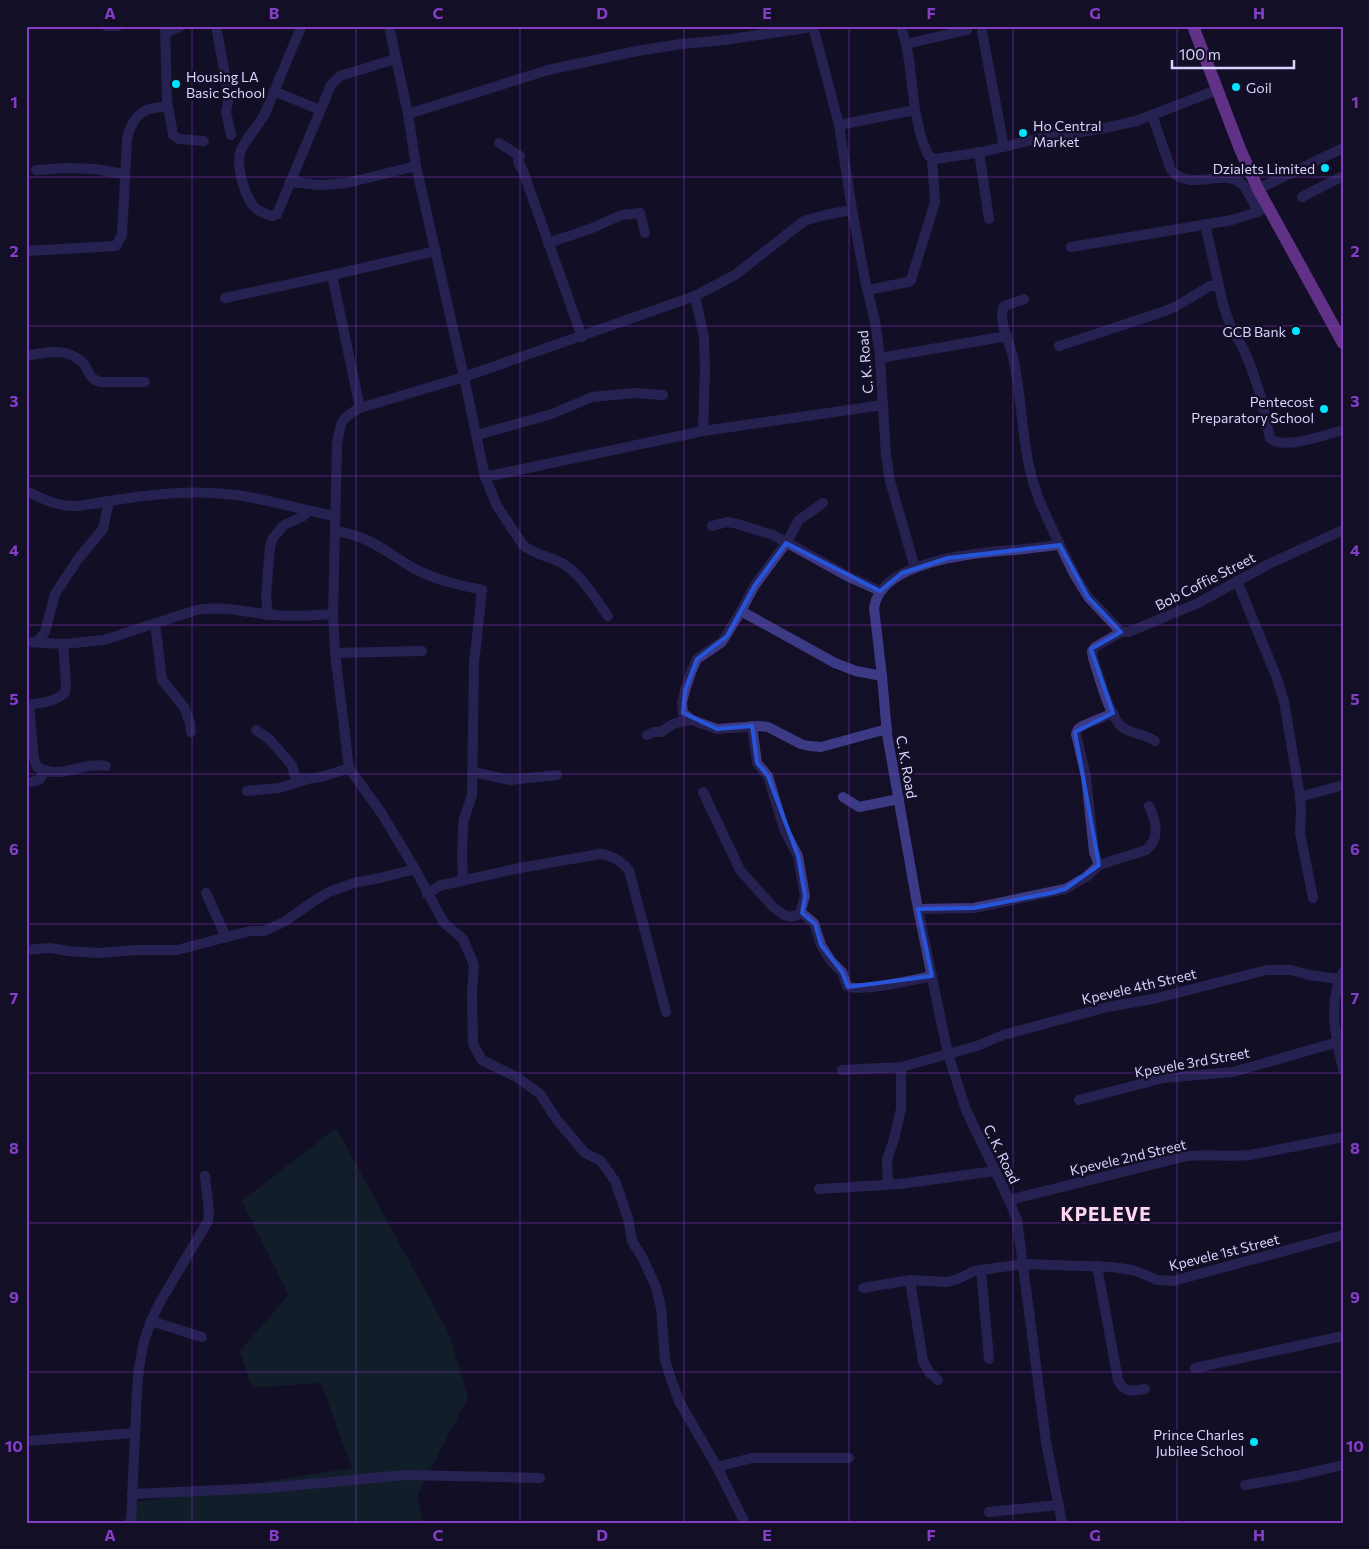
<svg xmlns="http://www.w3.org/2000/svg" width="1369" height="1549" font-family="Commissioner,sans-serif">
	<rect width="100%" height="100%" fill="#130f26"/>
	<polygon fill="#12302f" points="336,1128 449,1334 468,1397 417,1496 423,1523 122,1523 137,1502 352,1468 321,1383 252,1388 240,1351 289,1295 242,1201"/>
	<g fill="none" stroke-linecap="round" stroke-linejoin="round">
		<g stroke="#3d3a85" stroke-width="10">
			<polyline points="106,26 118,26"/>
			<polyline points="165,26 167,100 173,135 179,139 204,141"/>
			<polyline points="216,26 226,80 228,102 226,112 231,135"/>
			<path d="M302,26C289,54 278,83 266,111C260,125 248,135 241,150C235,164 245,201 258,210C262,213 267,214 272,216L277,214L331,85L340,76L395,59"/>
			<polyline points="389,26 408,114 548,70 637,51 681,44 724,40 813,27"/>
			<polyline points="813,26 839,125 852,210 866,285 875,321 880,358 886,455 890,481 915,568"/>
			<polyline points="901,26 906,44"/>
			<polyline points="967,30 906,44 909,60 915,110 921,137 928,155 932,158 936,159 982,152 1041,138 1100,129 1136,121 1217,90"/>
			<polyline points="166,32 181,26"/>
			<polyline points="982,32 1004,147"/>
			<polyline points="274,91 320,110"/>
			<path d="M408,114L416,166L464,377L485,477L497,506L523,545C534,555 550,556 562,563C582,575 594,597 608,616"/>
			<path d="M1152,115L1171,170C1190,193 1223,167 1242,184C1249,191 1253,203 1258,212"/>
			<polyline points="839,125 915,110"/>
			<polyline points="499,143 520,156 518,162 523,171 582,337"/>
			<polyline points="979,152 989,219"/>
			<polyline points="36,170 66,168 95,169 125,174"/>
			<polyline points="290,182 320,185 347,183 416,166"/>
			<polyline points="1258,189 1343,148"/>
			<polyline points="1302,197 1343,176"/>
			<path d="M1205,224L1223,304L1230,325L1243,348L1251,367L1261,397L1270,438C1283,451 1327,434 1343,430"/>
			<polyline points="548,243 590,229 621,215 640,213 645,233"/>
			<polyline points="1071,247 1232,220 1258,212 1266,206"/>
			<path d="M26,251L116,246L122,235L127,139C129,128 135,115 147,110C153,107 161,108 167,106"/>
			<polyline points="332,275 360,408"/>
			<polyline points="868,290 908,282 911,280 935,202 932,158"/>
			<polyline points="695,296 704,337 705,370 703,431"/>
			<polyline points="225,298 332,275 436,251"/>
			<path d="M1024,299L1004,306C997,318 1010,344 1013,357C1022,396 1021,436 1031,474C1037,499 1049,522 1060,545"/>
			<polyline points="1059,346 1162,312 1175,307 1210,286 1218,286"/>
			<path d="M26,356C45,352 68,347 83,363C91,372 87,379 101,382H145"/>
			<polyline points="880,358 1007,336"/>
			<polyline points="477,435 552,414 592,397 635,393 663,395"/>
			<polyline points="485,477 703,431 883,405"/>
			<path d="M26,491C46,500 57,507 79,506C131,497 182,488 235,495C269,499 301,510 335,516"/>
			<polyline points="712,526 727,522 734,523 773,535 849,577 880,591"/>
			<path d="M335,531C371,536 385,552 415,569C436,580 459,585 482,590L474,663L472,795L464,819L463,828L462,856L463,881"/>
			<polyline points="1237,581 1276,676 1284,701 1299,790 1301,809 1300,833 1313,898"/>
			<polyline points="741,611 835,663 856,671 882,676"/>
			<polyline points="268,615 266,596 270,547 273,538 284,525 302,517 309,511"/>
			<polyline points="155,623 162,680 184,707 190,723 191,732"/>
			<path d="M1121,632L1095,647L1092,651L1093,658C1098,674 1110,718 1122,727C1132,734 1145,734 1155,741"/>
			<path d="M26,642L63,644L104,640L196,610C224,605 247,613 274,615C294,617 314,615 333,614"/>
			<polyline points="37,642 45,632 55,594 78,559 103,529 109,501"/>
			<polyline points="335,653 422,651"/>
			<path d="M26,705C41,703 53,703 65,693L66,682L63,644"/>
			<path d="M29,705L34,759L37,767C63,781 81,761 106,766"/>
			<polyline points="692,720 683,713 682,703 685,690 692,670 697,659 722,642 741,611 755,585 786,543 799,520 823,503"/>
			<path d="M752,726L757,763L768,776L784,829L798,856L805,896L801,910L802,913L814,923L821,945L831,961L842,972L847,986C859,993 916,979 932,976"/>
			<path d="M256,730L269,739L292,765L295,777C313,782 331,774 349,768"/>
			<polyline points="647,735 654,732 661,732 673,724 679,722 692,720 717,729 759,726 768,727 801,744 809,746 821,747 887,729"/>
			<polyline points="473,772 510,780 557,775"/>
			<polyline points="26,783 39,780 45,771"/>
			<polyline points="247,791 279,788 306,780"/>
			<polyline points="703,792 740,870 773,907 784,915 791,917 802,913"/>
			<polyline points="843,797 859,807 899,799"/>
			<polyline points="1300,797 1343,785"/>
			<polyline points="1099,865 1094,852 1086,777 1076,734 1078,729 1082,726 1113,713"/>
			<polyline points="206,893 226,937"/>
			<path d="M427,894L441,885L452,883L520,868L600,854C612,855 621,861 629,870L666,1012"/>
			<path d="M918,909L974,908L1065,889L1086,877L1099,865L1146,850C1161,838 1156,821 1149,806"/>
			<polyline points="26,950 50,948 69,951 98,953 136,950 177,950 250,931 264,931 284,922 314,901 329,892 354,883 380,878 415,869"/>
			<path d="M1343,972C1327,1006 1336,1035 1343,1070"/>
			<polyline points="842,1070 901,1067"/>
			<polyline points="1079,1100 1163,1078 1233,1072 1338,1042"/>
			<polyline points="888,1184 887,1160 894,1139 901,1109 901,1067 977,1046 1003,1035 1107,1007 1153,999 1267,970 1291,970 1309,975 1339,979"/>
			<polyline points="819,1189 900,1184 995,1171"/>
			<path d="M1009,1200L1187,1156C1208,1154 1229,1157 1250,1155L1343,1137"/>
			<path d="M1097,1266L1118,1380C1125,1394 1132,1391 1145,1389"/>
			<polyline points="981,1270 989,1359"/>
			<polyline points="910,1280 923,1361 929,1372 938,1380"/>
			<polyline points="863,1288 910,1280 947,1282 958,1279 974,1271 1023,1264 1111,1267 1133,1270 1157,1280 1173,1281 1343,1235"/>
			<polyline points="151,1321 202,1337"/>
			<polyline points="1195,1368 1343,1336"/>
			<polyline points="26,1441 135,1433"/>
			<polyline points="717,1467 752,1458 849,1458"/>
			<polyline points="1245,1485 1296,1476 1343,1465"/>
			<polyline points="132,1494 267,1488 405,1475 540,1478"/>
			<polyline points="989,1512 1059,1505"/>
			<polyline points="131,1523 137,1391 139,1368 144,1341 151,1321 160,1302 208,1221 209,1211 205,1176"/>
			<path d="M745,1523L717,1467L679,1401L671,1379L665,1360L661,1308L656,1287L642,1257L632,1241L628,1218L615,1181L601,1161L585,1153L557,1120L540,1094L518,1078L482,1060L473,1044L472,993L474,965L463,939L444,923L415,869L382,814L349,768L335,653L333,614L337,445C340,424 340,418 360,408L464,377L695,296L735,275L804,221L825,215L852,210"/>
			<path d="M1062,1523L1046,1442L1017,1220L1009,1200L966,1110L949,1057L942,1026L918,909L887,734L882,676L874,608C881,560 976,553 1014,550C1029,549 1044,546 1060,545L1074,574L1088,597L1121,632H1129L1198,603L1267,565L1343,530"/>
		</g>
		<polyline stroke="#c25bff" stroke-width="12" points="1193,26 1240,149 1258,189 1343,343"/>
	</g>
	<path d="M0 0H1369V1549H0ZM786,543L880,591L902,573L948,558L1060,545L1088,597L1121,632L1091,649L1113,713L1075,732L1099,865L1065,889L1051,893L974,908L918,909L932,976L848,987L842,972L821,945L815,924L802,913L805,896L798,856L768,776L757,763L752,726L717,729L683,713L685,690L697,659L727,636L755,585Z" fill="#130f26" fill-opacity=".55" fill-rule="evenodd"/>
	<path fill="none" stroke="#2655da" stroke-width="4" stroke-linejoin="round" d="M786,543L880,591L902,573L948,558L1060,545L1088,597L1121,632L1091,649L1113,713L1075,732L1099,865L1065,889L1051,893L974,908L918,909L932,976L848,987L842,972L821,945L815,924L802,913L805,896L798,856L768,776L757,763L752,726L717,729L683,713L685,690L697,659L727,636L755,585Z"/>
	<path fill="none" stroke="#843dc5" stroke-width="1" stroke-opacity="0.55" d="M192,26V1523M356,26V1523M520,26V1523M684,26V1523M849,26V1523M1013,26V1523M1177,26V1523M26,177H1343M26,326H1343M26,476H1343M26,625H1343M26,774H1343M26,924H1343M26,1073H1343M26,1223H1343M26,1372H1343"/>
	<g fill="#00e5ff" stroke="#130f26" stroke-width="2">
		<circle cx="176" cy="84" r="5"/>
		<circle cx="1236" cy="87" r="5"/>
		<circle cx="1023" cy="133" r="5"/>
		<circle cx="1325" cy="168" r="5"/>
		<circle cx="1296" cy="331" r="5"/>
		<circle cx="1324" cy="409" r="5"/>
		<circle cx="1254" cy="1442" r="5"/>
	</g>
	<g text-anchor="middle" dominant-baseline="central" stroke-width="5" stroke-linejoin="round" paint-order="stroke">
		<g font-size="14" fill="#d9d4ff" stroke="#130f26" text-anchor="end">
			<text x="186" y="76" text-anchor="start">Housing LA<tspan x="186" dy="16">Basic School</tspan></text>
			<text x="1246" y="87" text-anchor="start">Goil</text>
			<text x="1033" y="125" text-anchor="start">Ho Central<tspan x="1033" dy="16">Market</tspan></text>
			<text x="1315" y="168">Dzialets Limited</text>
			<text x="1286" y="331">GCB Bank</text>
			<text x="1314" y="401">Pentecost<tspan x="1314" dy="16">Preparatory School</tspan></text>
			<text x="1244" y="1434">Prince Charles<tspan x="1244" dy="16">Jubilee School</tspan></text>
		</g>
		<g font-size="14" fill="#d9d4ff" stroke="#130f26">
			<text transform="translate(865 362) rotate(-95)">C. K. Road</text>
			<text transform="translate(1205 581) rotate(-27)">Bob Coffie Street</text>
			<text transform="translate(907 767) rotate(80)">C. K. Road</text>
			<text transform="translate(1139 986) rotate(-13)">Kpevele 4th Street</text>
			<text transform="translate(1192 1062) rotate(-10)">Kpevele 3rd Street</text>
			<text transform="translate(1002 1154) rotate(64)">C. K. Road</text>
			<text transform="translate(1128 1157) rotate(-13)">Kpevele 2nd Street</text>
			<text transform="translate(1224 1252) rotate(-14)">Kpevele 1st Street</text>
		</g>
		<g font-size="19" font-weight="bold" letter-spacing="1" fill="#ffd6f0" stroke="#130f26">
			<text x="1106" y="1213">KPELEVE</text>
		</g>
	</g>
	<rect width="1369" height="1549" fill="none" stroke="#130f26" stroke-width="55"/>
	<path d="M1172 60v8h122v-8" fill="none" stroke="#d9d4ff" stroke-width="2.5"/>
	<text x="1179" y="60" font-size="15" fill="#d9d4ff" stroke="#130f26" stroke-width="4" paint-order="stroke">100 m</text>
	<rect x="28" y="28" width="1314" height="1494" fill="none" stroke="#843dc5" stroke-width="2"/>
	<g font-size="16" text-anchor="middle" font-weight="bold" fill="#843dc5">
		<text x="110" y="19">A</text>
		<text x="274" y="19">B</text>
		<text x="438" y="19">C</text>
		<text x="602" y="19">D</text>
		<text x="767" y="19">E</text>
		<text x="931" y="19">F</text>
		<text x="1095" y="19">G</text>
		<text x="1259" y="19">H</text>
		<text x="14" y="108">1</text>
		<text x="1355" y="108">1</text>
		<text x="14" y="257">2</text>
		<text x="1355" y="257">2</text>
		<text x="14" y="407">3</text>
		<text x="1355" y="407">3</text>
		<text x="14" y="556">4</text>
		<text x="1355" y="556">4</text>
		<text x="14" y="705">5</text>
		<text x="1355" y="705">5</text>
		<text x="14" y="855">6</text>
		<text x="1355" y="855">6</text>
		<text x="14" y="1004">7</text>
		<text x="1355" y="1004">7</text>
		<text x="14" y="1154">8</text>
		<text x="1355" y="1154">8</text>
		<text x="14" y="1303">9</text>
		<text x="1355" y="1303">9</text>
		<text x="14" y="1452">10</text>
		<text x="1355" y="1452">10</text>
		<text x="110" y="1541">A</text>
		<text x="274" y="1541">B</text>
		<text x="438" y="1541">C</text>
		<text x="602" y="1541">D</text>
		<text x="767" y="1541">E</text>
		<text x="931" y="1541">F</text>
		<text x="1095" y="1541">G</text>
		<text x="1259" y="1541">H</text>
	</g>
</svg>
